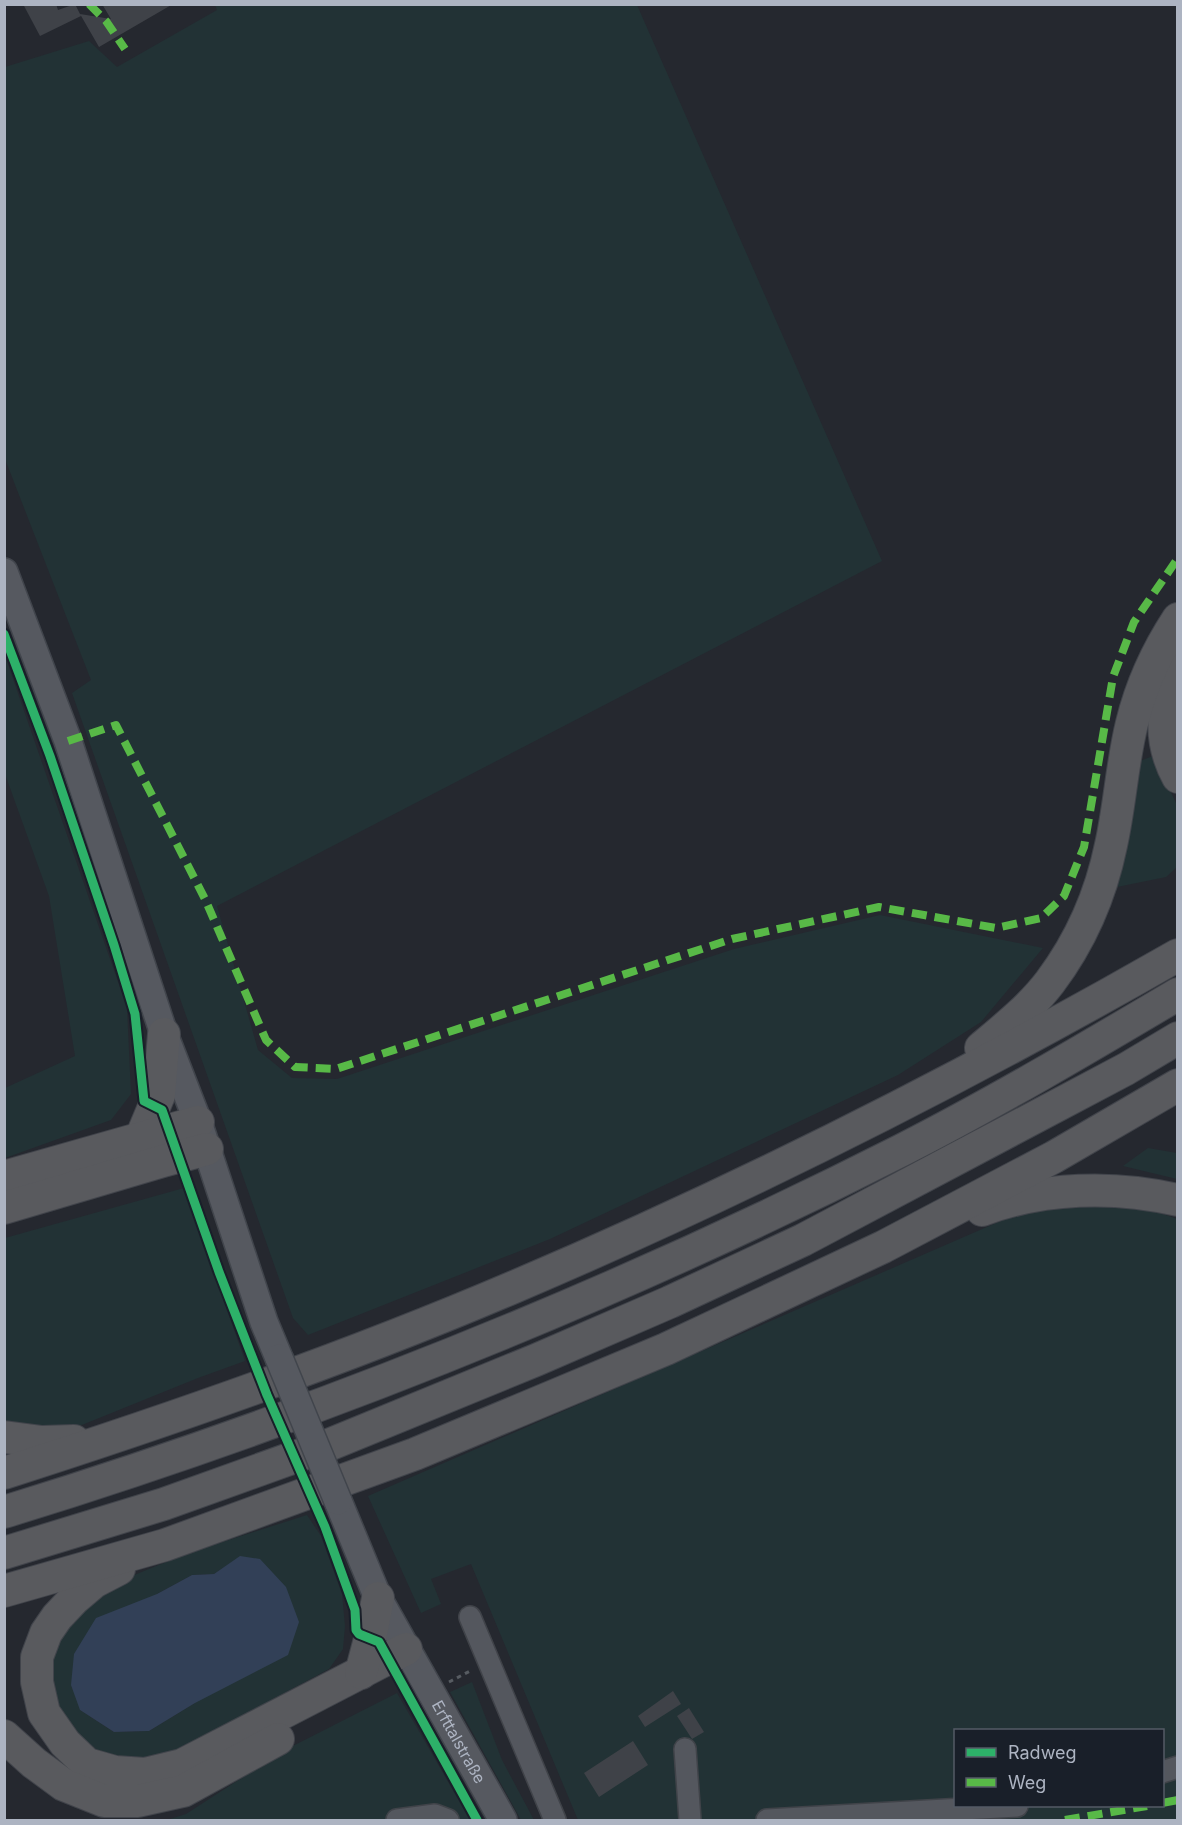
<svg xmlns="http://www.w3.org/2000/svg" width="1182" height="1825" font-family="Inter,sans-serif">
	<rect width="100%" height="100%" fill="#25282f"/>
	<g fill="#223235" fill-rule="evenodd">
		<polygon points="215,5 637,5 882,561 217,906 258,1050 292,1078 337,1079 734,949 880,915 1043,948 981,1022 898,1075 550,1239 308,1335 293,1318 72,693 91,680 5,459 5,67 89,41 117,67 217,10"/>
		<polygon points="5,656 127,1008 131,1094 111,1120 5,1158 5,1088 75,1056 49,896 5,774"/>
		<polygon points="1153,756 1177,805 1177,867 1166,877 1117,887 1140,761"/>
		<polygon points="1148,1148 1177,1153 1177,1179 1123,1166"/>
		<polygon points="184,1188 245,1361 198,1378 67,1431 5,1423 5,1238"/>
		<path d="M1058,1204H1136L1177,1219V1820H578L471,1564L431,1579L441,1604L421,1613L368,1496L1003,1220ZM956,1730H1162V1806H956Z"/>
		<path d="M307,1515L321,1536L342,1594L345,1626L343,1649L329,1669L173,1753L134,1759L104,1755L68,1729L54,1699L50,1671L58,1634L82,1605L127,1578L188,1553ZM240,1557L195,1703L149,1731L114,1732L80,1710L157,1594L192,1575L214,1574Z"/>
		<polygon points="472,1682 502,1760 534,1820 521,1820 450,1692"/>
		<polygon points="397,1693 470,1820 167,1820 186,1814 285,1750"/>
	</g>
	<polygon fill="#324057" points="240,1556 260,1559 286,1587 299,1622 288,1655 195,1703 149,1731 114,1732 80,1710 71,1685 74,1654 96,1618 157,1594 192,1575 214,1574"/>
	<g fill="#3f4248">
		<polygon points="23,4 56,4 58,10 75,4 80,14 111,19 102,4 173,4 99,47 80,14 81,16 40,36"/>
		<polygon points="673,1691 681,1704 645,1727 638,1716"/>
		<polygon points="689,1708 704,1732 692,1739 677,1716"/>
		<polygon points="633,1741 648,1765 599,1797 584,1773"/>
	</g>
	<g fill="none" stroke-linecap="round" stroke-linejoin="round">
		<defs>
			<g id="minor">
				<polyline points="470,1617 555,1820"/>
				<polyline points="685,1749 690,1820"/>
				<polyline points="1162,1772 1178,1767"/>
				<polyline points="397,1820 435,1815 448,1820"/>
				<polyline points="767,1820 1017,1806"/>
			</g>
			<g id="major">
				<polyline points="4,572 68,741 164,1034 198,1122 264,1322 279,1358"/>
				<path id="s1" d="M338,1501L378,1598L503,1820"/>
			</g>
			<g id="highway">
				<path d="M1178,665C1162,702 1158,741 1178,777"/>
				<path d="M981,1048C1005,1028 1031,1007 1050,982C1080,942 1101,894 1111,845C1120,805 1122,763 1132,723C1141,686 1157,651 1178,619"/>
				<polyline points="141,1138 159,1095 164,1034"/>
				<polyline points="4,1177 198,1122"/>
				<polyline points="4,1208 163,1161 207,1149"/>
				<path d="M982,1210C1044,1187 1113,1185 1178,1200"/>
				<polyline points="4,1437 42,1442 74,1441"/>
				<path d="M4,1473C176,1418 348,1358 514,1287C742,1190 963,1078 1178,955"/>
				<path d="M4,1512C313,1417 614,1296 902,1150C996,1102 1087,1048 1178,994"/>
				<polyline points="4,1553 164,1504 331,1444 536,1360 670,1302 803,1240 1126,1069 1178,1038"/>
				<polyline points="119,1569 94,1582 74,1599 57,1617 46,1633 37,1657 37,1682 44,1713 65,1743 87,1764 115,1772 145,1774 182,1765 406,1649"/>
				<polyline points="4,1591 165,1545 415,1454 666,1349 883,1247 1054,1157 1178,1085"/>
				<polyline points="361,1673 370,1639 378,1598"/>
				<polyline points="4,1736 34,1763 64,1785 104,1801 138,1801 183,1791 278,1739"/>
			</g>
		</defs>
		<use href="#minor" stroke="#404349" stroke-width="24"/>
		<use href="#major" stroke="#41454c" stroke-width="30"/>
		<use href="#highway" stroke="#41444b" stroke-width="34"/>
		<polyline stroke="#575c62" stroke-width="3" stroke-dasharray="4.5 4.5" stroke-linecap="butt" points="449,1682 472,1670"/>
		<use href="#minor" stroke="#54575e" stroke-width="21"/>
		<use href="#major" stroke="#565960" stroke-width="27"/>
		<use href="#highway" stroke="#595a5e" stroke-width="32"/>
		<defs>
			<polyline id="major-bridge" points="279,1358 338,1501"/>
		</defs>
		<use href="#major-bridge" stroke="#41454c" stroke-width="30" stroke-linecap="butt"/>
		<use href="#major-bridge" stroke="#565960" stroke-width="27"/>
		<g stroke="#58b947" stroke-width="8" stroke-dasharray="15 8" stroke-linecap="butt">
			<polyline points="89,4 106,21 125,49"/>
			<polyline points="68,741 116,725 205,899 266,1040 295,1067 336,1069 732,939 879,907 996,928 1041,918 1064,896 1084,847 1113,677 1134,622 1178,558"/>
			<polyline points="1162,1803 1178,1800"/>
			<polyline points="1065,1820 1147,1806"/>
		</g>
		<defs>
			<polyline id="cycleway" points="4,634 50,756 114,945 135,1014 144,1101 162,1110 219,1272 267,1395 325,1527 355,1610 356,1630 359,1634 379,1642 477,1820"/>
		</defs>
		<use href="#cycleway" stroke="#191f29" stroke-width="13"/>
		<use href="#cycleway" stroke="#2db169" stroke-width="9"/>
	</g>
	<g text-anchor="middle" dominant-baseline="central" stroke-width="4.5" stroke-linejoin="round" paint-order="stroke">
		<g font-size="16" fill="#adb4c2" stroke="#191f29">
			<text stroke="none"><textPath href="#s1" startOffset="270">Erfttalstraße</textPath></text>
		</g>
	</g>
	<rect width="1182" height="1825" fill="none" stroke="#adb4c2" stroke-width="12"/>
	<rect x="954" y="1729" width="210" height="78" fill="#191f29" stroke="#545b66" stroke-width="1.5"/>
	<rect x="966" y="1748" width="30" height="9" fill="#2db169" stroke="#545b66" stroke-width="1.5"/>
	<text x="1008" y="1759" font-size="18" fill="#adb4c2">Radweg</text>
	<rect x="966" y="1778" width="30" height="9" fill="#58b947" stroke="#545b66" stroke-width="1.5"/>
	<text x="1008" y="1789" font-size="18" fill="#adb4c2">Weg</text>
</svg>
